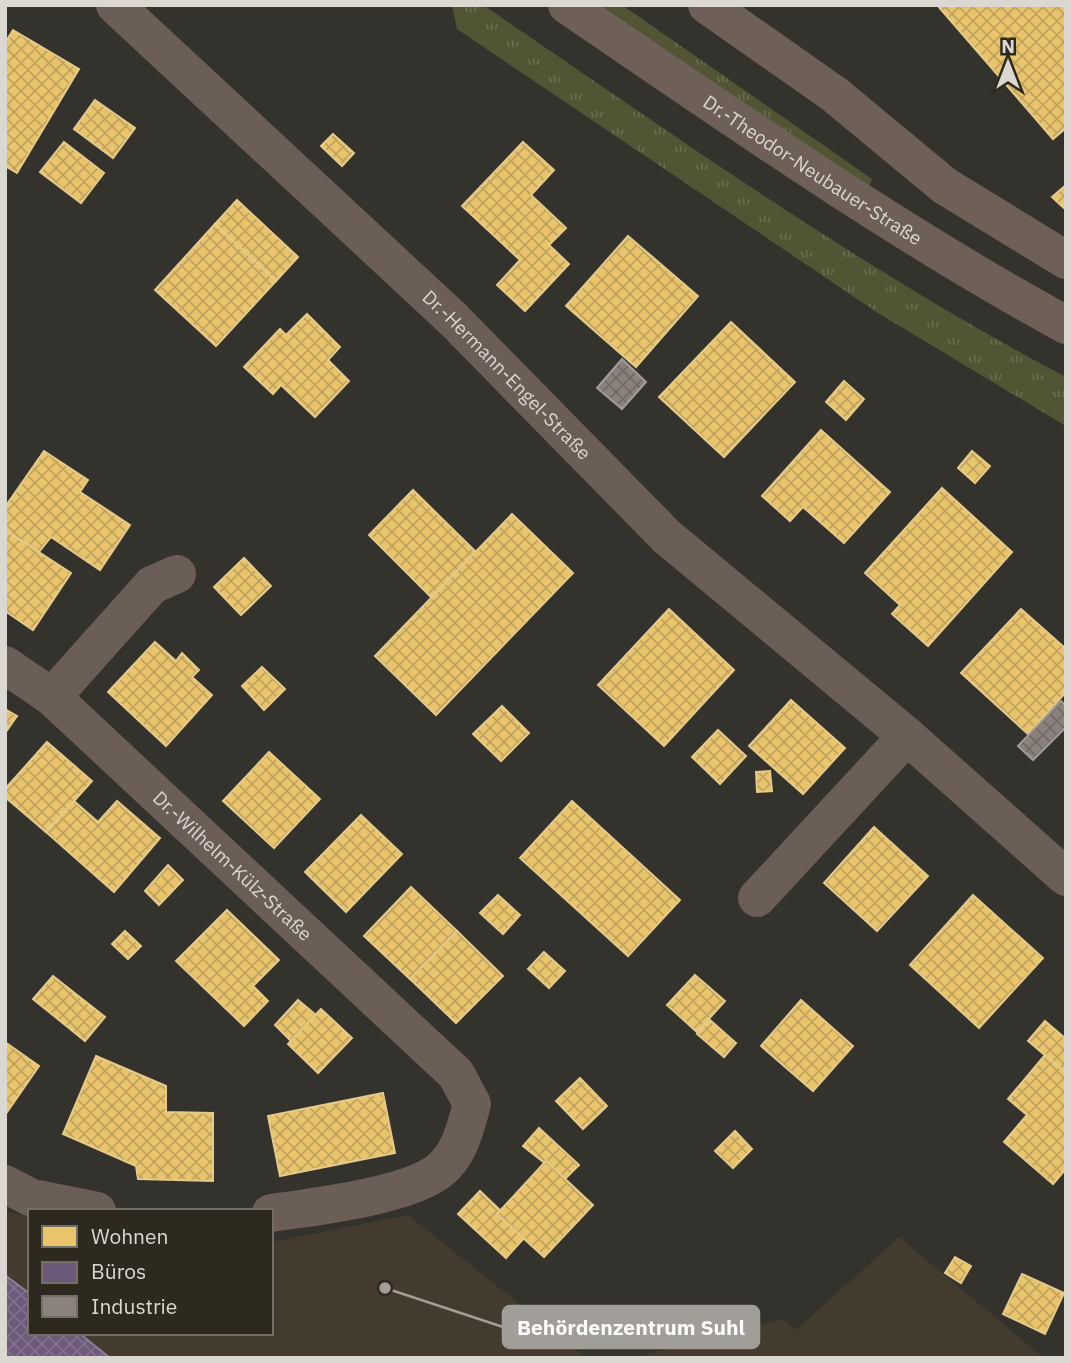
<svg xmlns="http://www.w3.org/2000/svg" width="1071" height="1363" font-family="'IBM Plex Sans',sans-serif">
	<defs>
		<pattern id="grass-tufts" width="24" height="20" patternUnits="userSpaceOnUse" patternTransform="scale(1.75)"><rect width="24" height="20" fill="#515534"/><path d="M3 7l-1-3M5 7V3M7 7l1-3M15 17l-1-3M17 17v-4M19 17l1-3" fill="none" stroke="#696d50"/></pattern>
		<pattern id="homes-cross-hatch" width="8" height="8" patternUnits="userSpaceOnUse" patternTransform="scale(1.75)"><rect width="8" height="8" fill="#e9c46a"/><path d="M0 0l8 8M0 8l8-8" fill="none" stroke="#bfa35f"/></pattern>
		<pattern id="offices-cross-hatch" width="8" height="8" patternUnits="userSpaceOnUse" patternTransform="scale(1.75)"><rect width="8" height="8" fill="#6d597a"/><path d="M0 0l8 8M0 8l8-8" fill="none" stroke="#81708c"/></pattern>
		<pattern id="industry-cross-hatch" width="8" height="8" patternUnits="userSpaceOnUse" patternTransform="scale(1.75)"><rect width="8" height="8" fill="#8a817c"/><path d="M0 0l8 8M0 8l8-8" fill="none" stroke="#716a67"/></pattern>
	</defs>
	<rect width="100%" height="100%" fill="#34322c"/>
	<g fill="#433b2d">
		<polygon points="5,1211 30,1217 30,1333 271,1333 271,1242 408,1215 587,1358 5,1358"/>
		<polygon points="899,1237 1044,1358 632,1358 783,1319 796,1330"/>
	</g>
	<g fill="url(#grass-tufts)">
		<path d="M452,5H483C674,135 861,269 1066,377V426L878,313L457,29Z"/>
		<polygon points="601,5 622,5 872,179 868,188"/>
	</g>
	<g fill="url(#homes-cross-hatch)" stroke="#e5ca89" stroke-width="2">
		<polygon points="937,5 1066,5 1066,128 1053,139"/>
		<polygon points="13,30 79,69 17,173 5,166 5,43"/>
		<polygon points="95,100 135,128 113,158 74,129"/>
		<polygon points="333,134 354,153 342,166 321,146"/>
		<polygon points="64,142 104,173 81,203 40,172"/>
		<polygon points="523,142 554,170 531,195 566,228 549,245 569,264 525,311 497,285 520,260 462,206"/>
		<polygon points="1066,185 1066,210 1052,197"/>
		<polygon points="237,200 298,257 276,281 215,224"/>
		<polygon points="215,224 276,281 216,346 155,290"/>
		<polygon points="628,236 698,296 636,367 566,306"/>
		<polygon points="307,314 340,347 328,360 349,381 315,417 281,385 273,394 244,367 280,329 286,335"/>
		<polygon points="731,322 795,382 724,457 659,397"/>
		<polygon points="844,381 864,399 846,420 826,402"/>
		<polygon points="821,430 890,492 844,543 803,507 790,521 762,496"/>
		<polygon points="44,451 88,480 80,492 130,525 100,570 51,537 39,552 5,530 5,507"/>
		<polygon points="972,451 990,466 975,483 958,468"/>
		<polygon points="942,488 1012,552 928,646 892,614 900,605 865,573"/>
		<polygon points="413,490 476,552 431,597 369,535"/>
		<polygon points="512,514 573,573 436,715 375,656"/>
		<polygon points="5,530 71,573 33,630 5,611"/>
		<polygon points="244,558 271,586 241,615 214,587"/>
		<polygon points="669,609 734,670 664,746 598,685"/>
		<polygon points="1021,609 1066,649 1066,692 1028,734 961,673"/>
		<polygon points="155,642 176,661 182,653 199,670 192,677 212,695 166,746 108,692"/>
		<polygon points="262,667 285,689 264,710 242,686"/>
		<polygon points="791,700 845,748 803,794 749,746"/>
		<polygon points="502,706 529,733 501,761 473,734"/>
		<polygon points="5,709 17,716 5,733"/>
		<polygon points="718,730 746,756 720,784 692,757"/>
		<polygon points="47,742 92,781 46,832 5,797 5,789"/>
		<polygon points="269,752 320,799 274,848 223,801"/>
		<polygon points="770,771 772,791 757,792 756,772"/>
		<polygon points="74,801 98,822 117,801 160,838 114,892 46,832"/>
		<polygon points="572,801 680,900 628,956 520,858"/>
		<polygon points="361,815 402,854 346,912 305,872"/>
		<polygon points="874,827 928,876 877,931 824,883"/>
		<polygon points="168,865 183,880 159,905 145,891"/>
		<polygon points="411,887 457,931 410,979 364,936"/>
		<polygon points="498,895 520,915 503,934 480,913"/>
		<polygon points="973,895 1043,958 979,1028 910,965"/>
		<polygon points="227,910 279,960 253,986 268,1001 244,1026 176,961"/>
		<polygon points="125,931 141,946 128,959 112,944"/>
		<polygon points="457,931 503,976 456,1023 410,979"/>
		<polygon points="544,952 565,971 549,988 528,969"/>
		<polygon points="695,975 725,1001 697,1032 667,1005"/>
		<polygon points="53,976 105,1017 85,1041 33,999"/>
		<polygon points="298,1000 316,1015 291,1041 275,1025"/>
		<polygon points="801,1000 853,1046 813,1091 761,1046"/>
		<polygon points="321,1009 352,1038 318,1073 288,1044"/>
		<polygon points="710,1020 736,1043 724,1057 697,1034"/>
		<polygon points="1045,1021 1066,1039 1066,1073 1028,1041"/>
		<polygon points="5,1042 39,1066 5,1115"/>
		<polygon points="1045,1055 1066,1073 1066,1169 1053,1184 1004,1142 1027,1115 1008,1099"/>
		<polygon points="96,1056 166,1086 166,1112 213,1113 213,1181 138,1179 136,1166 63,1134"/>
		<polygon points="580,1078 607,1106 583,1129 556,1101"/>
		<polygon points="383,1093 395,1153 280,1176 268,1116"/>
		<polygon points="539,1128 579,1165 565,1179 523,1146"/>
		<polygon points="735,1131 752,1149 733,1168 715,1151"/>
		<polygon points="546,1161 593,1205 544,1257 497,1214"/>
		<polygon points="480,1191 500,1210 497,1214 524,1238 506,1258 458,1214"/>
		<polygon points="955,1257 971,1266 961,1283 945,1273"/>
		<polygon points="1022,1274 1064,1293 1045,1334 1003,1314"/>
	</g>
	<polygon fill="url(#offices-cross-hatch)" stroke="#8e7f94" stroke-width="2" points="5,1275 30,1294 30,1333 79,1333 110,1358 5,1358"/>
	<g fill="url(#industry-cross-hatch)" stroke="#a29b96" stroke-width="2">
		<polygon points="622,359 646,382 622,409 597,388"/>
		<polygon points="1061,701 1066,706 1066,727 1033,760 1018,746"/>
	</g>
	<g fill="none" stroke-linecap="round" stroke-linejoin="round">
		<g stroke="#6a5e56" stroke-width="38">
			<path id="s1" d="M115,5L453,319L667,537L907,736L1066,877"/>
			<path id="s2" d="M5,665L52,697L456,1074L472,1104C465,1129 460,1154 439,1171C407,1196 313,1207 271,1213"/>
			<polyline points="52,697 152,585 177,574"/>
			<polyline points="757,898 907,736"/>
			<polyline points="5,1184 32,1198 97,1211"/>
		</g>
		<g stroke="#6e6056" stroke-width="38">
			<path id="s3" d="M567,5C730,116 892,230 1066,325"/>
			<polyline points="707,5 834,94 945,186 1066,260"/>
		</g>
	</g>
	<g text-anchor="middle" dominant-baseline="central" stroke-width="7" stroke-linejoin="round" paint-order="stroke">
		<g font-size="19" fill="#dbd7d1" stroke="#2e291f">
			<text stroke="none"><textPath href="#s3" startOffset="296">Dr.-Theodor-Neubauer-Straße</textPath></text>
			<text stroke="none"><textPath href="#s1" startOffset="539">Dr.-Hermann-Engel-Straße</textPath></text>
			<text stroke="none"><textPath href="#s2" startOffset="304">Dr.-Wilhelm-Külz-Straße</textPath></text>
		</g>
	</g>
	<path fill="none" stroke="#a19d97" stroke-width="2.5" d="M385 1288L503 1327"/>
	<circle fill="#a19d97" stroke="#2e291f" stroke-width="2.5" cx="385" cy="1288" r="7"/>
	<rect fill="#a19d97" stroke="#a19d97" stroke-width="2.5" x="503" y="1306" width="256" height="42" rx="7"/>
	<g font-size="21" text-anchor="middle" font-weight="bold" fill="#fff">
		<text x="631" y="1335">Behördenzentrum Suhl</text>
	</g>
	<rect width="1071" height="1363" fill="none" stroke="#dbd7d1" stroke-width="14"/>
	<rect x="28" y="1209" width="245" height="126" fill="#2e291f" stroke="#736f66" stroke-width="2"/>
	<rect x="42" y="1226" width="35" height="21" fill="#e9c46a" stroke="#736f66" stroke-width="2"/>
	<text x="91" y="1244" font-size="21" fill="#dbd7d1">Wohnen</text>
	<rect x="42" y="1262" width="35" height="21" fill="#6d597a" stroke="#736f66" stroke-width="2"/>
	<text x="91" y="1279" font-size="21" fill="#dbd7d1">Büros</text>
	<rect x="42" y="1296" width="35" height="21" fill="#8a817c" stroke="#736f66" stroke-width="2"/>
	<text x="91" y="1314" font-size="21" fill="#dbd7d1">Industrie</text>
	<g transform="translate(1008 63)" stroke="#2e291f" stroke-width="5" paint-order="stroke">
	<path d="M0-5L12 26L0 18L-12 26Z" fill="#dbd7d1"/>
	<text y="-10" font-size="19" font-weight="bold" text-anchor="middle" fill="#dbd7d1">N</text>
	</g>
</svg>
